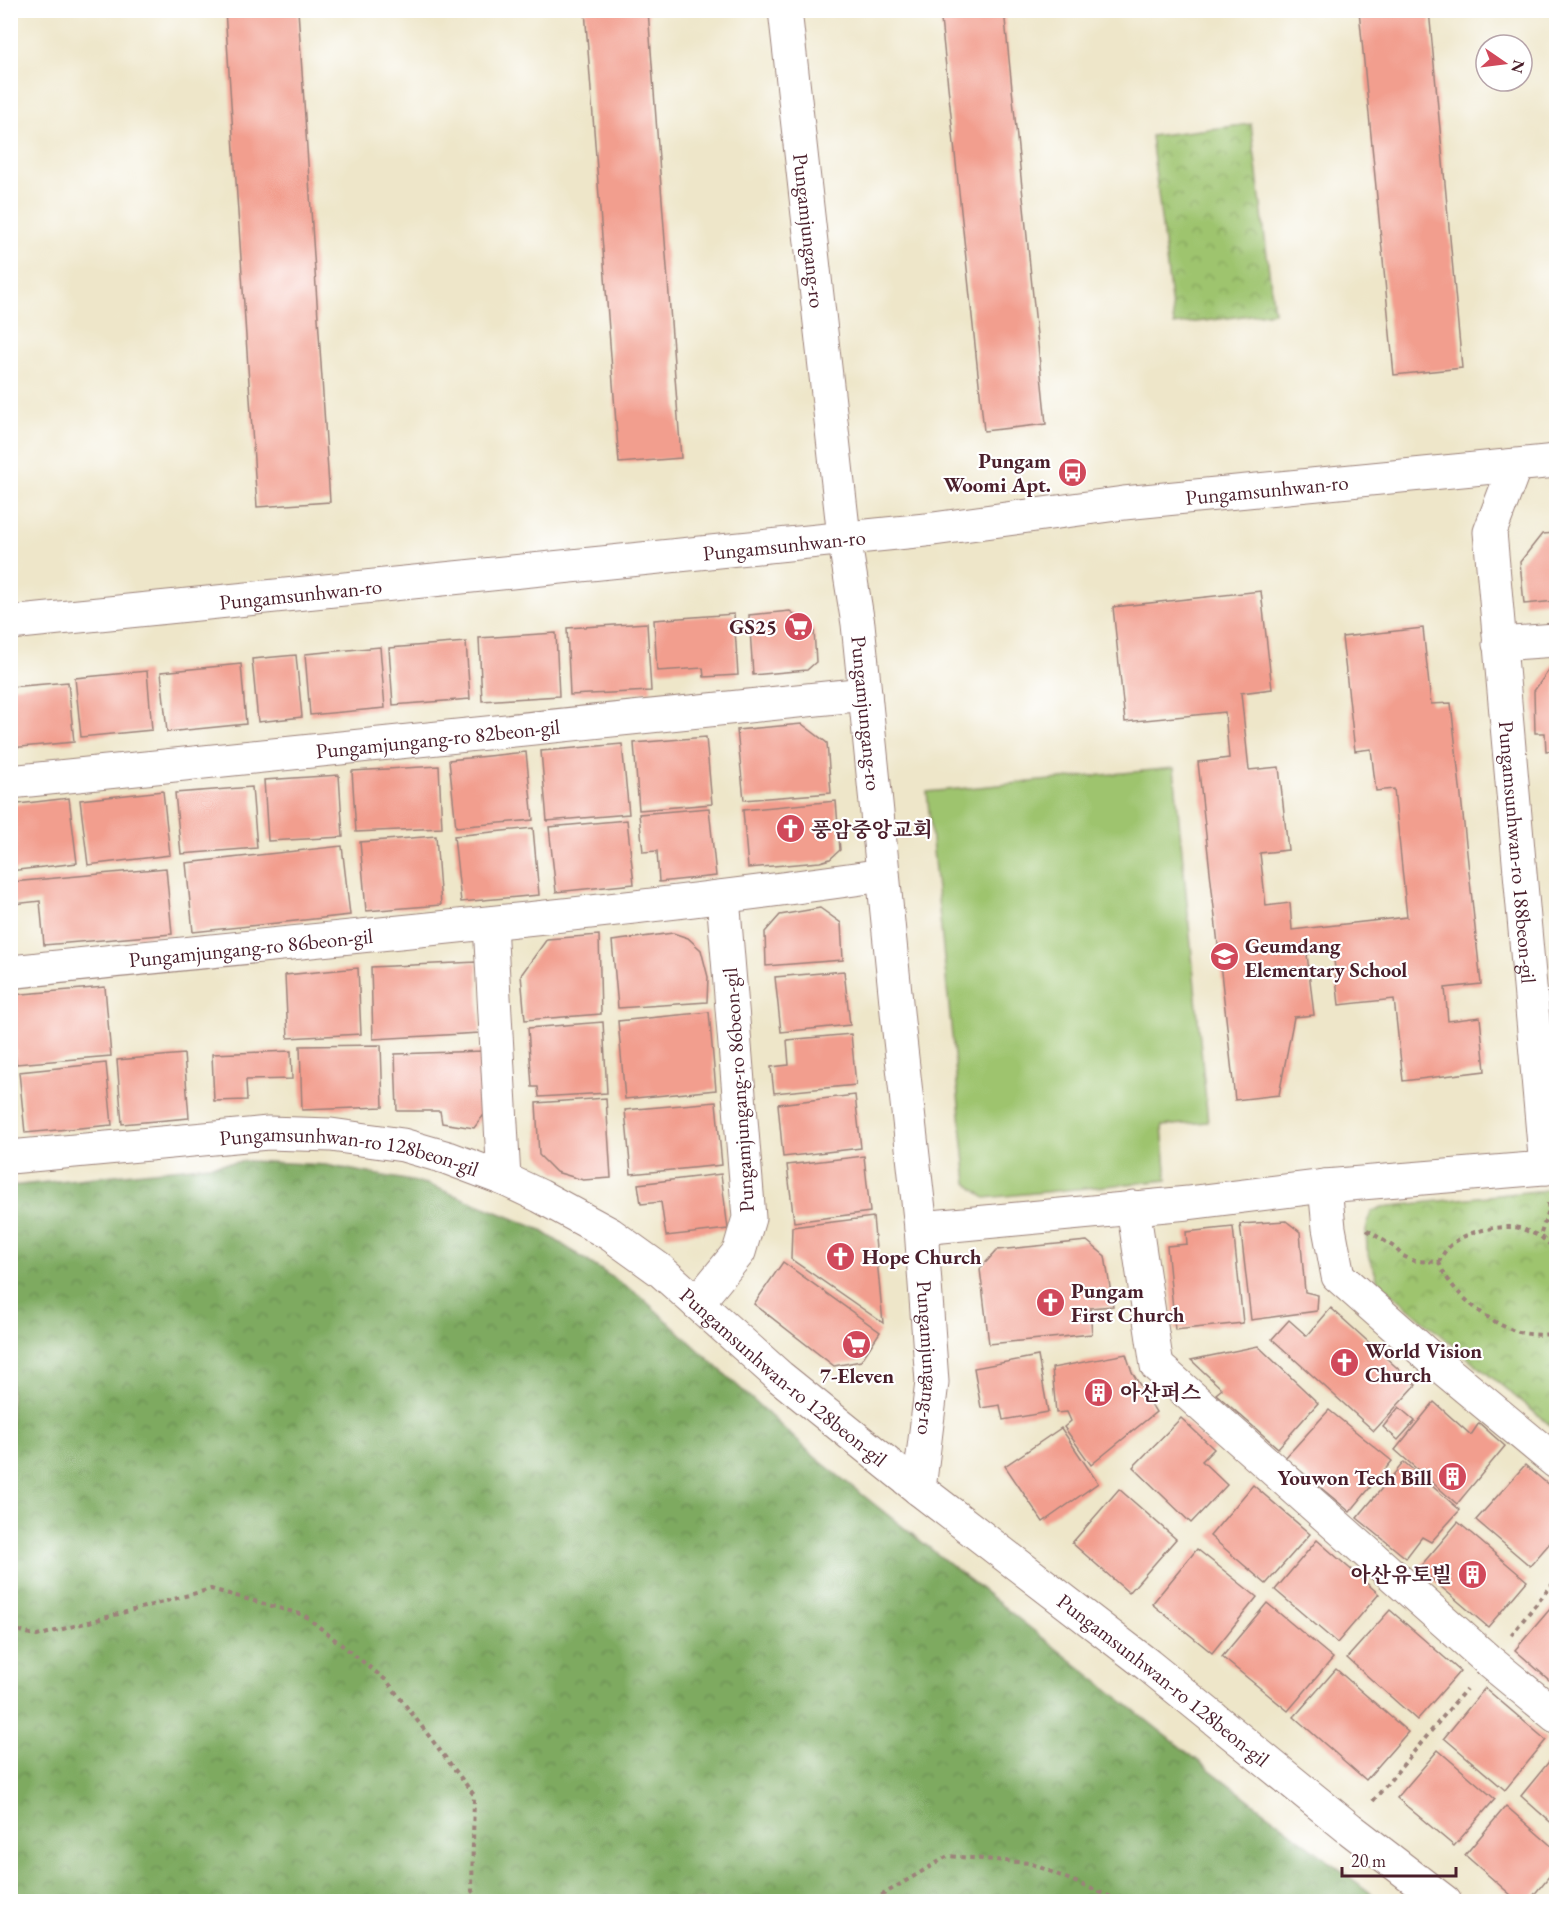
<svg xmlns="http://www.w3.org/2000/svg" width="1567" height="1912" font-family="'EB Garamond','Noto Serif KR',serif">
	<defs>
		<pattern id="forest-crowns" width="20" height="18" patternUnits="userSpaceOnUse" patternTransform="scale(1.5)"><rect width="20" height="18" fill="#7eaa61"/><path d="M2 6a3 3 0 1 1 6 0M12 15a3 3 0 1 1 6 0" fill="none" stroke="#698a50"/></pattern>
		<pattern id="park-crowns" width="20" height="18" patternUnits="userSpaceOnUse" patternTransform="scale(1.5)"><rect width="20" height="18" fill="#9ec46e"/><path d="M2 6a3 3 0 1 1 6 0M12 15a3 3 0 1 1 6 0" fill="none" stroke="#839f5b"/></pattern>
	</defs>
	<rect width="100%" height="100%" fill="#fff"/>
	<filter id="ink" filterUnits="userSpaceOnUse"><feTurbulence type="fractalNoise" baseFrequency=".0167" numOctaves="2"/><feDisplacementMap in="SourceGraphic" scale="12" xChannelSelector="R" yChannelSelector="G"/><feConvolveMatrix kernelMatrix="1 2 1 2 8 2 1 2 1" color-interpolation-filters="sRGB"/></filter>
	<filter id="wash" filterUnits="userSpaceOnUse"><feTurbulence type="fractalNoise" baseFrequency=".008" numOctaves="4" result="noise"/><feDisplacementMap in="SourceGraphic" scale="24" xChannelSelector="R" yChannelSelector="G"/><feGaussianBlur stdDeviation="1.35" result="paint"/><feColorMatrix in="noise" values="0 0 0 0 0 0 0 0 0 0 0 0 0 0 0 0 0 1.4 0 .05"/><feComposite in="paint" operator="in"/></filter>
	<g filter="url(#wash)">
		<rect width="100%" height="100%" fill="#eee6c9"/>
		<polygon fill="#9ec46e" stroke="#74724c" stroke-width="1.5" points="1174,768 1208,1122 1162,1126 1167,1180 985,1198 967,1183 927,792"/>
		<polygon fill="url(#forest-crowns)" stroke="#646446" stroke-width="1.5" points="248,1161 326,1165 427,1184 539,1229 639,1295 816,1458 1188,1753 1381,1901 11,1901 11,1186"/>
		<g fill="url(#park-crowns)" stroke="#74724c" stroke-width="1.5">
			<polygon points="1251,124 1274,312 1174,325 1151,136"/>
			<polygon points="1556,1189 1556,1430 1446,1340 1378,1281 1367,1249 1366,1230 1371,1212 1382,1207"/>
		</g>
		<g id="blocks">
			<g fill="#f29e8e">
				<polygon points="225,10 298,10 330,502 257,507"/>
				<polygon points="585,10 648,10 681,458 619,463"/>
				<polygon points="940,10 1004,10 1046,424 984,431"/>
				<polygon points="1359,10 1429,10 1462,368 1394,375"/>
				<polygon points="1556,533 1556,601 1524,604 1520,562 1542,534"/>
				<polygon points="1261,591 1272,689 1241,693 1249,770 1279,767 1288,850 1260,853 1266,906 1290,903 1292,930 1407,917 1394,789 1376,791 1371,749 1355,751 1342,637 1423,628 1431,704 1451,703 1481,984 1445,988 1448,1021 1480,1017 1485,1071 1403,1081 1394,999 1339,1005 1333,951 1307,954 1314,1015 1294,1017 1279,1095 1235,1100 1198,762 1229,758 1225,712 1125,722 1113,607"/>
				<polygon points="790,611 814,630 816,662 807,670 753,675 749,615"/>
				<polygon points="734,614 738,675 704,677 703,668 657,671 654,620"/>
				<polygon points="647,623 651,691 570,695 567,628"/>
				<polygon points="556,633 559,696 482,701 479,638"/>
				<polygon points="466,642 470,699 393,705 389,648"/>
				<polygon points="380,647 385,708 310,715 305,654"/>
				<polygon points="296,655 302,717 258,722 252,659"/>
				<polygon points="1556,660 1556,750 1546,751 1545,733 1535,733 1534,691"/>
				<polygon points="241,664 246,724 167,732 161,672"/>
				<polygon points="147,671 152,730 81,737 75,678"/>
				<polygon points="68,682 74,742 10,748 10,687"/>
				<polygon points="802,724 827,743 831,793 744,800 737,730"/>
				<polygon points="706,737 712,804 639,810 634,743"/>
				<polygon points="622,744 629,814 547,821 541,751"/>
				<polygon points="526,752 533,820 456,827 449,760"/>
				<polygon points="1552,754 1556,754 1556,791 1555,791"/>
				<polygon points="439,766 442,828 356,832 352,771"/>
				<polygon points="339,775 343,837 268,841 264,780"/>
				<polygon points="252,787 257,848 181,854 175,793"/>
				<polygon points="163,791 170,855 88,865 80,800"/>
				<polygon points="69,798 77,863 10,871 10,805"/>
				<polygon points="836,801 840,850 830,859 820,862 748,868 743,810"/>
				<polygon points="709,808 716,876 659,882 657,851 643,852 639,814"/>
				<polygon points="627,820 634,884 556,892 549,827"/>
				<polygon points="533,828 539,895 461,902 454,836"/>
				<polygon points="436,836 441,905 366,911 360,842"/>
				<polygon points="342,846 350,915 193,932 186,863"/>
				<polygon points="166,868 172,934 44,945 40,901 14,904 12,882"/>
				<polygon points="820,908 841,923 843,960 766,966 765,932 780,915"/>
				<polygon points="673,933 688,938 701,950 708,977 707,1002 618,1008 612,941"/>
				<polygon points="599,935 601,1014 525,1020 521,975 547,939"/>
				<polygon points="477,962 480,1033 373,1039 371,967"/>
				<polygon points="358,968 361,1034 288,1038 285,975"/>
				<polygon points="844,971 850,1025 781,1032 775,977"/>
				<polygon points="105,987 111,1056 16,1064 11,995"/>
				<polygon points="709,1012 716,1090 625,1099 618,1021"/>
				<polygon points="603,1022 607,1093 539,1097 538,1087 532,1087 528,1028"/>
				<polygon points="851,1034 856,1085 774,1093 771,1067 789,1065 787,1040"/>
				<polygon points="381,1045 383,1107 302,1110 300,1046"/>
				<polygon points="291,1051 292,1079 246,1080 247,1100 214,1101 212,1054"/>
				<polygon points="483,1051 486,1112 474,1128 442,1123 440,1111 397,1111 395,1054"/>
				<polygon points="184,1054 189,1118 122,1124 117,1060"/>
				<polygon points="106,1063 112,1125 25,1133 19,1072"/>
				<polygon points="855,1095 861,1148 783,1157 778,1104"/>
				<polygon points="606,1098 611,1178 583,1180 556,1172 539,1155 536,1103"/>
				<polygon points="716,1102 722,1165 631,1174 625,1110"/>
				<polygon points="864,1156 870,1212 794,1222 787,1165"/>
				<polygon points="721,1174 728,1229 666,1236 661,1202 641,1204 638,1184"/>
				<polygon points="873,1217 883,1323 791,1259 792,1227"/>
				<polygon points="1286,1221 1300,1232 1305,1292 1318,1295 1317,1311 1251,1320 1240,1224"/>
				<polygon points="1233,1227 1243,1323 1175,1330 1167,1246 1187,1244 1186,1232"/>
				<polygon points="1087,1241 1105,1256 1113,1306 1090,1308 1092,1334 989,1344 980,1269 997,1250"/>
				<polygon points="783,1262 880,1332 861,1361 834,1366 754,1304"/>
				<polygon points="1331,1308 1416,1385 1374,1431 1272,1339 1289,1320 1307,1336"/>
				<polygon points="1258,1346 1318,1403 1278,1448 1216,1394 1222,1389 1191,1360"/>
				<polygon points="1126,1354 1132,1372 1156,1412 1091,1465 1064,1427 1071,1421 1067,1412 1056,1413 1052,1368"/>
				<polygon points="1038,1356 1048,1412 1003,1420 1000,1405 981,1408 974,1368"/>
				<polygon points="1434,1402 1471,1435 1479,1423 1505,1446 1457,1504 1395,1450"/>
				<polygon points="1399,1407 1415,1421 1398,1440 1383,1427"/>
				<polygon points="1329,1410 1392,1461 1350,1512 1285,1458"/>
				<polygon points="1181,1418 1214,1449 1202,1461 1227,1485 1191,1523 1133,1467"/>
				<polygon points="1061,1428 1098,1483 1043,1522 1005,1466"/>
				<polygon points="1404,1462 1460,1510 1431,1542 1422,1537 1406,1558 1357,1518"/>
				<polygon points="1525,1465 1556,1491 1556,1536 1530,1566 1476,1520"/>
				<polygon points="1253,1485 1310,1534 1266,1584 1210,1536"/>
				<polygon points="1119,1489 1176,1539 1129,1593 1072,1543"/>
				<polygon points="1458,1522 1527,1581 1488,1627 1419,1568"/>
				<polygon points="1317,1540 1379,1594 1337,1643 1275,1590"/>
				<polygon points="1197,1549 1257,1597 1212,1653 1152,1604"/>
				<polygon points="1556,1602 1556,1686 1515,1650"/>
				<polygon points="1267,1603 1333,1658 1288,1711 1222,1657"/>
				<polygon points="1390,1610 1460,1671 1417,1720 1347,1658"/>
				<polygon points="1336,1669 1408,1732 1366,1780 1294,1717"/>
				<polygon points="1485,1688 1546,1740 1505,1790 1444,1738"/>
				<polygon points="1438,1750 1495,1799 1454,1846 1397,1798"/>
				<polygon points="1556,1753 1556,1827 1521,1796"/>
				<polygon points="1506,1806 1556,1850 1556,1868 1528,1902 1519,1902 1465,1855"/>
			</g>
		</g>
	</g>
	<g filter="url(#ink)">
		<use href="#blocks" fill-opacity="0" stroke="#9c827a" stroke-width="1.5"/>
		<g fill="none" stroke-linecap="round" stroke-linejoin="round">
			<defs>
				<g id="street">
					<path id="s1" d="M785,10L844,537L858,624L898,1022L921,1228L932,1382L919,1489"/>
					<path id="s2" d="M1515,466L1490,532L1546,1168"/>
					<polyline points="1499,644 1556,640"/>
					<path id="s3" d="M10,782L865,694"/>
					<polyline points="490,924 504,1179"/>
					<path id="s4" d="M10,972C301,940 593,917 883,875"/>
					<path id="s5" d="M10,1157L268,1133L331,1135L403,1145L448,1158L504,1179L540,1196L610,1234L660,1270L780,1377L919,1489L1148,1665L1350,1829L1445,1902"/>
					<polyline points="1325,1186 1329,1228 1338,1276 1433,1360 1556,1462"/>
					<polyline points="1133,1207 1157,1366 1489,1661 1556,1716"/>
					<polyline points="921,1228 1188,1203 1325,1186 1556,1167"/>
					<polyline points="697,1303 739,1252 749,1218 723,897"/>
				</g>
				<g id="secondary">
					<path id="s6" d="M10,623L926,530L1124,503L1556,461"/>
				</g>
			</defs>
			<use href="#street" stroke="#9c827a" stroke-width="35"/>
			<use href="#secondary" stroke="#9c827a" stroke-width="35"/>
			<g stroke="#9c827a" stroke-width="4" stroke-dasharray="4.5 4.5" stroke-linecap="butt">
				<polyline points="1548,1203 1549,1210 1540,1236 1556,1250"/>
				<path d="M1367,1230L1394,1247L1403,1256L1414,1261L1439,1262C1450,1234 1485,1227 1512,1227C1521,1227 1531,1233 1540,1236"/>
				<path d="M1439,1262C1447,1288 1484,1319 1510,1329C1523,1335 1543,1336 1556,1333"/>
				<polyline points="10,1628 37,1636 211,1589 304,1615 387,1681 474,1795 472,1891 482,1902"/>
				<polyline points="1511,1635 1556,1580"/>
				<polyline points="1373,1801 1466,1689"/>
				<polyline points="876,1902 877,1898 948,1856 1030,1863 1123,1902"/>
			</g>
			<use href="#street" stroke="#fff" stroke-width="33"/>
			<use href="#secondary" stroke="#fff" stroke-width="33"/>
		</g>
	</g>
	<defs>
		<symbol id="bus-disc" viewBox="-11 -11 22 22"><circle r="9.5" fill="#d1495b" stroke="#fff"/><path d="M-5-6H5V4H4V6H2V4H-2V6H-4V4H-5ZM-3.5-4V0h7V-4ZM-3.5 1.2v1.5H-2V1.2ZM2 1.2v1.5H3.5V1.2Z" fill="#fff"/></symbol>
		<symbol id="supermarket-disc" viewBox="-11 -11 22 22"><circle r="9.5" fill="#d1495b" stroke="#fff"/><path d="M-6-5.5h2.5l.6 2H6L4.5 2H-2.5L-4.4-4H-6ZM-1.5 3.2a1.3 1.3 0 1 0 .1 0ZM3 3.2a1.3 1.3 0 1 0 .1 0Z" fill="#fff"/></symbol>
		<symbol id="church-disc" viewBox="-11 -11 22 22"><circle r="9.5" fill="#d1495b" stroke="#fff"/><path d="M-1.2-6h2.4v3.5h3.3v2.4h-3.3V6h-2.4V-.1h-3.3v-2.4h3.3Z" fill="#fff"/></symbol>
		<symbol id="school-disc" viewBox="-11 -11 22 22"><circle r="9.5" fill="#d1495b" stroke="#fff"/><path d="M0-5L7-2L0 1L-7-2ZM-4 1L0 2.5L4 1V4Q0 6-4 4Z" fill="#fff"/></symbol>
		<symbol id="building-disc" viewBox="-11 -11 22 22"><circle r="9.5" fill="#d1495b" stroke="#fff"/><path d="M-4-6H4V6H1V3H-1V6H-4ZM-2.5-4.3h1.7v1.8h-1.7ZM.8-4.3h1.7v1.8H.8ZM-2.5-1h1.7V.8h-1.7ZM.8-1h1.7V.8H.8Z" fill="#fff"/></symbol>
	</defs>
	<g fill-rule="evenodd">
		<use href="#bus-disc" x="1056" y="456" width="33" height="33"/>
		<use href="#supermarket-disc" x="782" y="610" width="33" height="33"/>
		<use href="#church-disc" x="774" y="812" width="33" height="33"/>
		<use href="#school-disc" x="1208" y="940" width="33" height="33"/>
		<use href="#church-disc" x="824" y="1240" width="33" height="33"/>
		<use href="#church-disc" x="1034" y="1286" width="33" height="33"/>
		<use href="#supermarket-disc" x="840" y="1328" width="33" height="33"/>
		<use href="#church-disc" x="1328" y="1346" width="33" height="33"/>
		<use href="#building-disc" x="1082" y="1376" width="33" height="33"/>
		<use href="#building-disc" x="1436" y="1460" width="33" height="33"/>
		<use href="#building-disc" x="1456" y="1558" width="33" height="33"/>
	</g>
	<g text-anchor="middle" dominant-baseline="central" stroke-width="4.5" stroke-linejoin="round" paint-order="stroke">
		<g font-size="21" fill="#4a1f2b" stroke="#fff">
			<text stroke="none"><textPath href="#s1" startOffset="222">Pungamjungang-ro</textPath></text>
			<text stroke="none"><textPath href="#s6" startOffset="1264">Pungamsunhwan-ro</textPath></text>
			<text stroke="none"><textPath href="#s6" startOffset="778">Pungamsunhwan-ro</textPath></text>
			<text stroke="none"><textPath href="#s6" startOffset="292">Pungamsunhwan-ro</textPath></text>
			<text stroke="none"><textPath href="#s1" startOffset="708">Pungamjungang-ro</textPath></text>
			<text stroke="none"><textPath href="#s3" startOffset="430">Pungamjungang-ro 82beon-gil</textPath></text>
			<text stroke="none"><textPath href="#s2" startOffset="392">Pungamsunhwan-ro 188beon-gil</textPath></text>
			<text stroke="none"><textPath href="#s4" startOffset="242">Pungamjungang-ro 86beon-gil</textPath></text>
			<text transform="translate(738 1090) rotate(-94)">Pungamjungang-ro 86beon-gil</text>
			<text stroke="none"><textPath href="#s5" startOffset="342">Pungamsunhwan-ro 128beon-gil</textPath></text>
			<text stroke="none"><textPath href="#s1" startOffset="1356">Pungamjungang-ro</textPath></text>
			<text stroke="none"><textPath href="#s5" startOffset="846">Pungamsunhwan-ro 128beon-gil</textPath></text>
			<text stroke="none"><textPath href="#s5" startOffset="1332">Pungamsunhwan-ro 128beon-gil</textPath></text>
		</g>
		<g font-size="21" font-weight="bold" fill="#4a1f2b" stroke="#fff" text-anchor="start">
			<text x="1051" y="460" text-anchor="end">Pungam<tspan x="1051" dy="24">Woomi Apt.</tspan></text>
			<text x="777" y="626" text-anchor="end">GS25</text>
			<text x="811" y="829">풍암중앙교회</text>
			<text x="1245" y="945">Geumdang<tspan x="1245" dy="24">Elementary School</tspan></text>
			<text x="862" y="1256">Hope Church</text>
			<text x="1071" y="1290">Pungam<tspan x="1071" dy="24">First Church</tspan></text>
			<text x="1365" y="1350">World Vision<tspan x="1365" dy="24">Church</tspan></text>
			<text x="857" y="1375" text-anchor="middle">7-Eleven</text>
			<text x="1120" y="1392">아산퍼스</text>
			<text x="1432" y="1477" text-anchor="end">Youwon Tech Bill</text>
			<text x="1452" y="1574" text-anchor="end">아산유토빌</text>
		</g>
	</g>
	<rect width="1567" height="1912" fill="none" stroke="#fff" stroke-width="36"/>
	<g transform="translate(1504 63) rotate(104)"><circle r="28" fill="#ffffff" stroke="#b7a5aa" stroke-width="1.5"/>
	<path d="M0-4.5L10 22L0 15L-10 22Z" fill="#d1495b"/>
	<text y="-9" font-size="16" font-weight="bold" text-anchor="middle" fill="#4a1f2b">N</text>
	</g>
	<path d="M1342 1867v9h114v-9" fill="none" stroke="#4a1f2b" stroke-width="3"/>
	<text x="1351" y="1867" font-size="18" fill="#4a1f2b" stroke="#ffffff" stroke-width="4.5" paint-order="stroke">20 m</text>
</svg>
